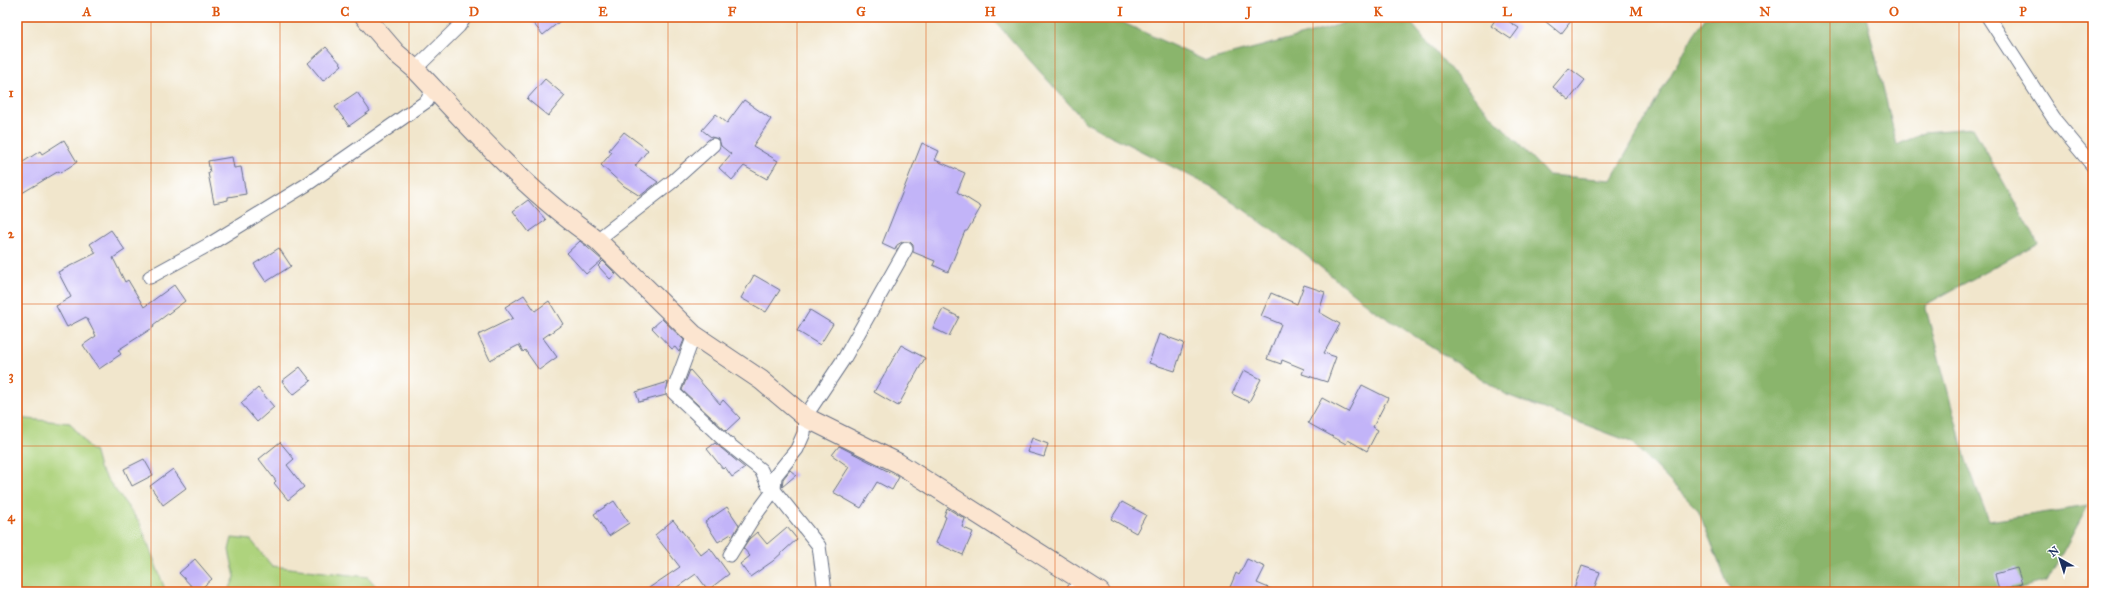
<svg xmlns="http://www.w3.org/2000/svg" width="2110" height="609" font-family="'IM FELL Great Primer',serif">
	<rect width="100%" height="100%" fill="#fff"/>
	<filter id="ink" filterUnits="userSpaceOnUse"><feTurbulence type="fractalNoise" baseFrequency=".025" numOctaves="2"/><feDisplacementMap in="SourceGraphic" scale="8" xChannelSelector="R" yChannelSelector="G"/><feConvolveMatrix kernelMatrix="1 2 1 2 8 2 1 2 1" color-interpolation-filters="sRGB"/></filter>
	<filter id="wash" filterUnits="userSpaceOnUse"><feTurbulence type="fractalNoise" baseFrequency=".012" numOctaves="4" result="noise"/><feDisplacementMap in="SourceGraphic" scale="16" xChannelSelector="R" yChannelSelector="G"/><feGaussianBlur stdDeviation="0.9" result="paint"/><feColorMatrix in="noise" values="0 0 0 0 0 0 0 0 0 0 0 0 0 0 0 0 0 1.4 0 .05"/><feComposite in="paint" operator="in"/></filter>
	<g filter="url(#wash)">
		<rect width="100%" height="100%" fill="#f1e6cc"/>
		<g fill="#aed37d" stroke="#64816e">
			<polygon points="17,418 70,423 91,450 94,450 99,468 140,523 166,592 17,592"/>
			<polygon points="232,538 251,540 272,566 368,577 381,592 228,592 235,577 229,550"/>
		</g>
		<polygon fill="#8ab56c" stroke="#527265" points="991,17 1111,17 1206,61 1326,29 1360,17 1406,17 1474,97 1548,175 1611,180 1694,34 1706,17 1866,17 1897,145 1925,132 1973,128 2038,243 1925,305 1966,460 1989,521 2088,506 2047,581 2005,592 1731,592 1698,510 1631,442 1507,395 1374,310 1298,249 1214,188 1086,123"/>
		<g id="blocks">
			<g fill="#c2b4f8">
				<polygon points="528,17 565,17 543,35"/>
				<polygon points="1497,17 1502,17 1519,28 1511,39 1491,26"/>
				<polygon points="1540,17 1574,17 1561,34"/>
				<polygon points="326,47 342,65 323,81 308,63"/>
				<polygon points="1569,68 1585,80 1569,100 1553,87"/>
				<polygon points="545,79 565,96 548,116 527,99"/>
				<polygon points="357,92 370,111 349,126 335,107"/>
				<polygon points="744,100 771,119 753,146 778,161 767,179 744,166 732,180 719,168 731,154 721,146 719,139 711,137 702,130 716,114 727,123"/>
				<polygon points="624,132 648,150 635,166 658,182 640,196 624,186 601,165 612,152 609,150"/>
				<polygon points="64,140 77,162 60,173 59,171 17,196 17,166 40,151 42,154"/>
				<polygon points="922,143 939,151 935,160 965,173 957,192 981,207 967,231 965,231 948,272 933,265 935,261 913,252 913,245 910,242 902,242 897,245 895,250 882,244"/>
				<polygon points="232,157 234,168 241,167 246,194 228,197 228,200 214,203 208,173 210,173 208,161"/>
				<polygon points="528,200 546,220 529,232 513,211"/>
				<polygon points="111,230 125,250 113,258 125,282 128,280 144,307 174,285 185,301 153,325 154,327 118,350 121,354 99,369 83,345 96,336 86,317 67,327 56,306 71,297 58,272 96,253 90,244"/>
				<polygon points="580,241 602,260 586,274 567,253"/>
				<polygon points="279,248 291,266 266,282 254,264"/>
				<polygon points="603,261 616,274 610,279 598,266"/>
				<polygon points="754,275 780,290 766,312 741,298"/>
				<polygon points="1304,285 1325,292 1319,312 1340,324 1324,353 1336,357 1327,382 1302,374 1304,369 1282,360 1281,364 1267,359 1281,324 1261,316 1271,293 1297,304"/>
				<polygon points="524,295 535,311 549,301 563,324 543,338 557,357 539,370 525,350 523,352 519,345 490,360 478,335 513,318 505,307"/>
				<polygon points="943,309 959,317 949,336 933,328"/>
				<polygon points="810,310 833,324 820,345 797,331"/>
				<polygon points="662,319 684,340 679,352 675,347 672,349 652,328"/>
				<polygon points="1159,334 1184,343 1175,371 1149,363"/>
				<polygon points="901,345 925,358 898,406 874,392"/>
				<polygon points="300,367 311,381 293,395 282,381"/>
				<polygon points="690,370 720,404 723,400 740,418 726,431 682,390"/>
				<polygon points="1244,370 1261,379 1249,402 1232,394"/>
				<polygon points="668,382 666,395 639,402 636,392"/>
				<polygon points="1362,385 1388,398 1373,427 1378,430 1367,451 1348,440 1346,444 1308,423 1322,398 1348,412"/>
				<polygon points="258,388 274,407 257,422 241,403"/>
				<polygon points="1032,438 1048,444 1044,457 1027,452"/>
				<polygon points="280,442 294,459 287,465 304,487 288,500 274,483 276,481 259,459"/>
				<polygon points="715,443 745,468 732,477 725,467 723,469 707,449"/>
				<polygon points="839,446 899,477 892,490 877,482 861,508 833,492 849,467 832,455"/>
				<polygon points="144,459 153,475 132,486 124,469"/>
				<polygon points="173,469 186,488 163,505 150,486"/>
				<polygon points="790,470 796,475 782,487 783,479"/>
				<polygon points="614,501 629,523 609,536 594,514"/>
				<polygon points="1122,502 1146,515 1136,533 1111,519"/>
				<polygon points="727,507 739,525 733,536 731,534 718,542 705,522"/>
				<polygon points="947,508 965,519 962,527 973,532 963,555 936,543 946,517 944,516"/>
				<polygon points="673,520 701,555 710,548 729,574 708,590 696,574 670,592 643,592 680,567 655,535"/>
				<polygon points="787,527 797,539 773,561 750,577 740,564 750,556 743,548 749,539 757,532 767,544"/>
				<polygon points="195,559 212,579 197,592 179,573"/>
				<polygon points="1247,559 1265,567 1257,583 1278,592 1228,592 1236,573 1239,575"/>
				<polygon points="1582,566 1600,572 1593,592 1574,588"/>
				<polygon points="2017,568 2022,584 1999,591 1995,574"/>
			</g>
		</g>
	</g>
	<g filter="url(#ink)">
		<use href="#blocks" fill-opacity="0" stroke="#666f84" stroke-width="1"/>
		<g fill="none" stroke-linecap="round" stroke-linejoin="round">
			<defs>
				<g id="street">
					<polyline points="1988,17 2054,119 2093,166"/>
					<polyline points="415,69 459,26 465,17"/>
					<polyline points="597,240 673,181 713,145"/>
					<polyline points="150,277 210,244 306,185 427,101 433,88"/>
					<polyline points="694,335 673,392 726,442 761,470 768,485"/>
					<polyline points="774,490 819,546 825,592"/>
					<polyline points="730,555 751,521 774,490 775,477 768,485 797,449 804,433 805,417 845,357 906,249"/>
					<polyline points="1072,592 1083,580"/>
				</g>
				<path id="secondary" d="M365,17L396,53L415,69C472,129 528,193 597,240L694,335L761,380L805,417L898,463L1100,592"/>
			</defs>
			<use href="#street" stroke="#666f84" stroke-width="15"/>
			<use href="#secondary" stroke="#666f84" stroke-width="21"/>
			<use href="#street" stroke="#fff" stroke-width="13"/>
			<use href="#secondary" stroke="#fce5d0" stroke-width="19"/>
		</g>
	</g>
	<path fill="none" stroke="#de5710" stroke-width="1" stroke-opacity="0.55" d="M151,17V592M280,17V592M409,17V592M538,17V592M668,17V592M797,17V592M926,17V592M1055,17V592M1184,17V592M1313,17V592M1442,17V592M1572,17V592M1701,17V592M1830,17V592M1959,17V592M17,163H2093M17,304H2093M17,446H2093"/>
	<rect width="2110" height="609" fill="none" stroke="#fff" stroke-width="44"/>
	<g transform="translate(2060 559) rotate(321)" stroke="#ffffff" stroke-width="3" paint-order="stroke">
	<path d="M0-3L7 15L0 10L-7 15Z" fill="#1b2f5e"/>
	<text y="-6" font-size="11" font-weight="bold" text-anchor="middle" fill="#1b2f5e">N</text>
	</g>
	<rect x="22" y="22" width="2066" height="565" fill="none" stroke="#de5710" stroke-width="1.5"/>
	<g font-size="13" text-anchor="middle" font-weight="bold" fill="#de5710">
		<text x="87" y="16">A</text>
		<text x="216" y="16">B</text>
		<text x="345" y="16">C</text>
		<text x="474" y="16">D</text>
		<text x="603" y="16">E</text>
		<text x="732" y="16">F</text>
		<text x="861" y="16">G</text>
		<text x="990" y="16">H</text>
		<text x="1120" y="16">I</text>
		<text x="1249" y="16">J</text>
		<text x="1378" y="16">K</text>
		<text x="1507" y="16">L</text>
		<text x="1636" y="16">M</text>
		<text x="1765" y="16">N</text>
		<text x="1894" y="16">O</text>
		<text x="2023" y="16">P</text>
		<text x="11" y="97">1</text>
		<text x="11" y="238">2</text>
		<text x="11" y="380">3</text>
		<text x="11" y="521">4</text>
	</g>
</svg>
